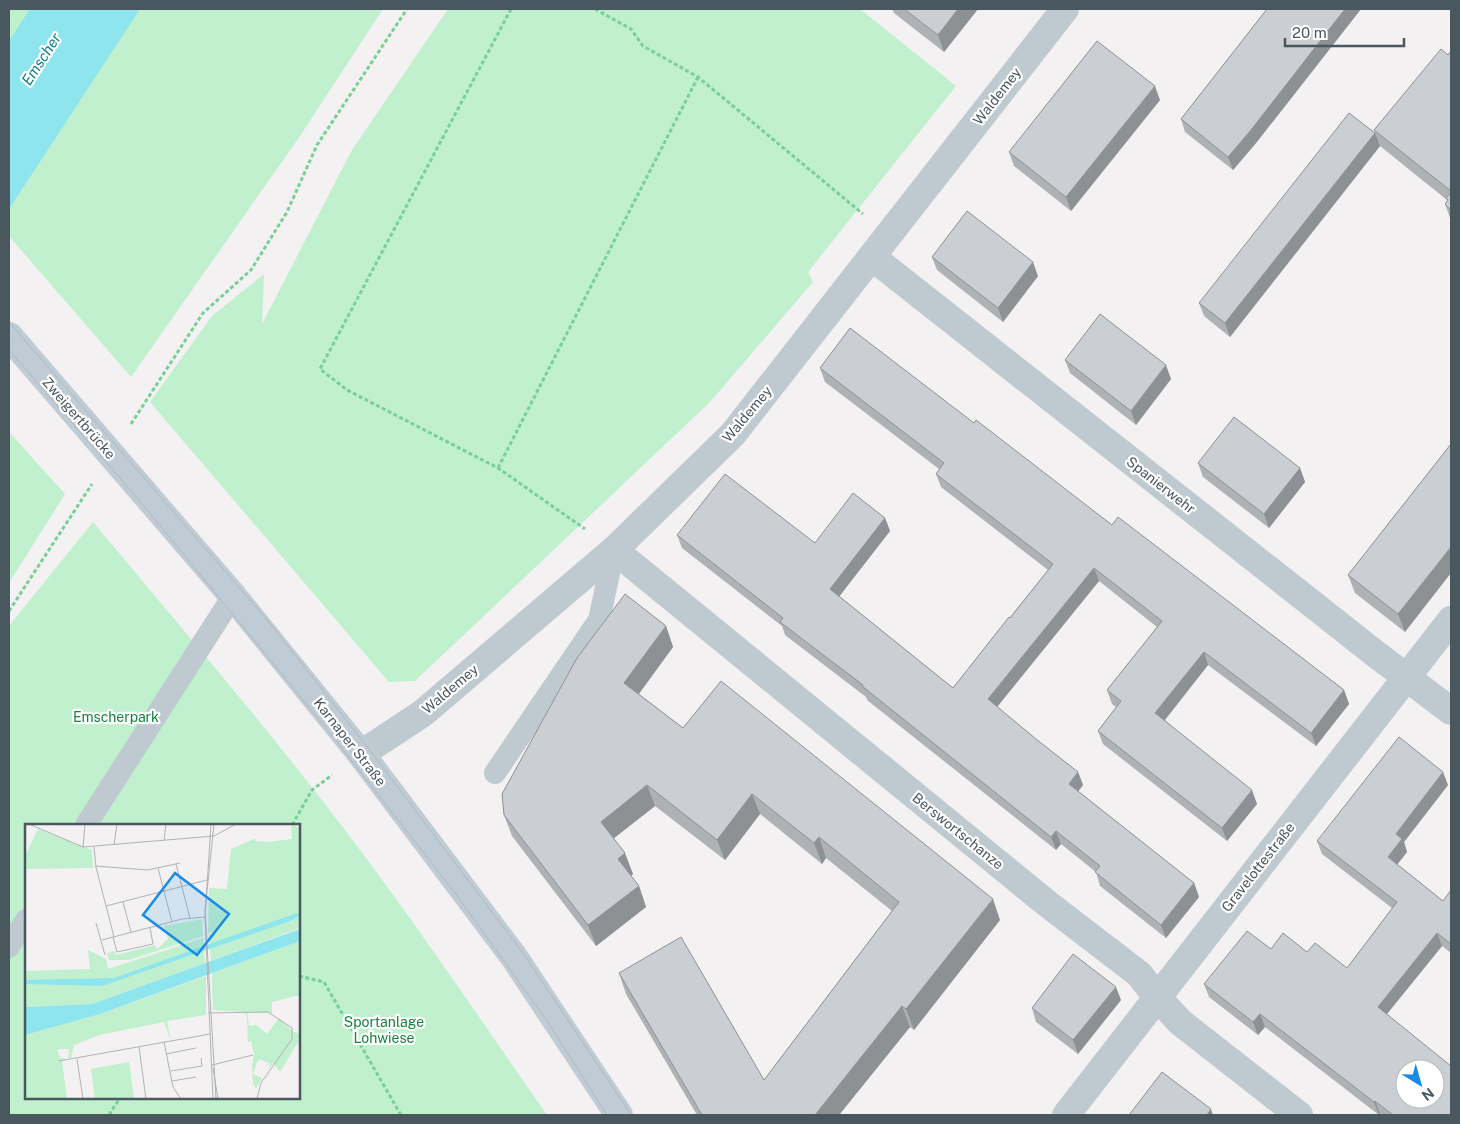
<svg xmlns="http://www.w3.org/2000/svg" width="1460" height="1124" font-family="'Public Sans',sans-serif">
	<rect width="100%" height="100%" fill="#f3f1f1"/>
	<g fill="#c0f0cd" fill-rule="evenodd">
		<polygon points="9,9 383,9 300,136 131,377 9,236"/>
		<polygon points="448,9 860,9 956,86 808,272 813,282 710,402 415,681 389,682 150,402 212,316 264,274 262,324 352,150"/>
		<polygon points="9,432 65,494 9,583"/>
		<path d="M93,522C169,613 247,704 321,799C401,901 473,1009 547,1115H9V626ZM26,825H299V1098H26Z"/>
	</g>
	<polygon fill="#8ee5ed" points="30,9 140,9 9,209 9,41"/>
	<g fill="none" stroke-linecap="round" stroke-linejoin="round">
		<g stroke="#78cf9a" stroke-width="3" stroke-dasharray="4 2.5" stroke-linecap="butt">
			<polyline points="511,9 320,369 347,390 498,468 585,529"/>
			<polyline points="595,9 631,29 643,46 698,77 863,214"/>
			<polyline points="131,424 203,313 251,270 287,212 317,145 407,9"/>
			<polyline points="498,468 698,77"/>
			<polyline points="9,611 92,484"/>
			<polyline points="292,825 312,790 332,775"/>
			<polyline points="299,976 324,982 401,1115"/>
			<polyline points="109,1115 120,1098"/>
		</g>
		<g stroke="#bfcad0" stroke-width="22">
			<polyline points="495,773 599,620 614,550"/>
			<polyline points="86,825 233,596"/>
			<polyline points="9,947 26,920"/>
		</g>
		<g stroke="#bfcad0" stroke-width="28">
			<polyline points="872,257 1377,655 1451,711"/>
			<polyline points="614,550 1049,905 1139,974 1157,997 1180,1022 1299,1115"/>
			<polyline points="361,754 423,713 614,550 733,434 1065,9"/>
			<polyline points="1066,1115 1451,620"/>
		</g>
		<polyline stroke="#bfccd5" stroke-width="28" points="9,336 233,596 361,754 514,957 619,1115"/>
		<g stroke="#b3b7bb" stroke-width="1">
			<polyline points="9,322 269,622 369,749 523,953 631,1115"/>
			<polyline points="9,350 144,506 330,733 455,893 547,1021 607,1115"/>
		</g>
	</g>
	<g fill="#afb2b5">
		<polygon points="892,9 978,9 944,52 894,13"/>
		<polygon points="1267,9 1361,9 1256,143 1233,170 1185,132 1181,119"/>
		<polygon points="1451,51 1451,221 1445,204 1447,201 1447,200 1380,146 1230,337 1204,316 1199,303 1375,133 1374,130"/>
		<polygon points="1160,100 1071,211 1014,166 1009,152"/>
		<polygon points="932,257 1038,276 1003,322 937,270"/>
		<polygon points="1065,360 1171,379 1136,425 1070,373"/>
		<polygon points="820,368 974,423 1112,525 1344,690 1349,704 1316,746 1208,665 1165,720 1257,804 1227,841 1103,744 1098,731 1116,707 1112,704 1107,690 1157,627 1099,581 997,707 1036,739 1078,772 1083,785 1078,791 1194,883 1199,897 1166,938 1100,886 1096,872 1061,844 1056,850 867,700 866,697 785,635 782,626 682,548 677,535 815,543 885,518 890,531 839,596 953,688 1048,570 941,487 936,474 939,469 825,382"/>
		<polygon points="1451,444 1405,632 1355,593 1348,575"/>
		<polygon points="1198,463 1300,468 1305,482 1269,528 1203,477"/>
		<polygon points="666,626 673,647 639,694 683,728 1000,920 914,1030 910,1027 839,1115 697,1115 626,994 619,973 764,1080 892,911 826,858 822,864 760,814 725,860 655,806 614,838 633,874 631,876 639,886 646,907 596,946 512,836 504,815"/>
		<polygon points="1448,785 1404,842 1407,852 1397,864 1443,901 1451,890 1451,953 1442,946 1387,1014 1451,1115 1382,1115 1380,1114 1379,1115 1265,1027 1258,1035 1209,997 1204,984 1271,949 1307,952 1347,968 1392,908 1322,854 1317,841"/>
		<polygon points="1121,1000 1078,1054 1036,1022 1032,1008"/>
	</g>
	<g fill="#8e9194">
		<polygon points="958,9 978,9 944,52 938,35"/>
		<polygon points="1345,9 1361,9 1256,143 1233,170 1228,157"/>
		<polygon points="1155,86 1160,100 1071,211 1066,197"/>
		<polygon points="1375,133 1380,146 1230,337 1225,323"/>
		<polygon points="1033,262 1038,276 1003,322 998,308"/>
		<polygon points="1166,365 1171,379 1136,425 1131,411"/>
		<polygon points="1300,468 1305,482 1269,528 1264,514"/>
		<polygon points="885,518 890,531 835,602 830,589"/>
		<polygon points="1451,547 1451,573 1405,632 1398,614"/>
		<polygon points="1094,568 1099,581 993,712 988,699"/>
		<polygon points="666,626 673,647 632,703 624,683"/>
		<polygon points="1204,652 1208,665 1160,726 1155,713"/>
		<polygon points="1344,690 1349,704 1316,746 1311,733"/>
		<polygon points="1078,772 1083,785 1074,797 1069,784"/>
		<polygon points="1443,772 1448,785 1404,842 1407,852 1393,870 1388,857 1396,834"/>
		<polygon points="647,785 655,806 609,842 601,822"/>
		<polygon points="1252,790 1257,804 1227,841 1222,828"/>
		<polygon points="752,794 760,814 725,860 717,840"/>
		<polygon points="1056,831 1061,844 1056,850 1051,837"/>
		<polygon points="819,837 826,858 822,864 814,843"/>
		<polygon points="625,853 633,874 626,880 618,859"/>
		<polygon points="1194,883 1199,897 1166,938 1161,925"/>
		<polygon points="639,886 646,907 596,946 588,925"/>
		<polygon points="993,899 1000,920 914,1030 906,1009"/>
		<polygon points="1437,933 1442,946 1382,1020 1378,1007"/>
		<polygon points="1116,987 1121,1000 1078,1054 1073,1040"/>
		<polygon points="902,1006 910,1027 839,1115 815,1115"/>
		<polygon points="1260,1014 1265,1027 1258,1035 1253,1022"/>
		<polygon points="1375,1101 1380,1114 1379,1115 1374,1102"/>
		<polygon points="1211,1109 1213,1115 1207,1115"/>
	</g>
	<g fill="#cbcfd3" stroke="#8e9194" fill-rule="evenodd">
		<polygon points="904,9 958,9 938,35"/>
		<polygon points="1267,9 1345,9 1251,130 1228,157 1181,119"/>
		<polygon points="1097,41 1155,86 1066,197 1009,152"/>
		<polygon points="1441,49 1448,55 1451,51 1451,191 1374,130"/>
		<polygon points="1349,113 1375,133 1225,323 1199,303"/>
		<polygon points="1451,193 1451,210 1445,204 1448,200 1446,198"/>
		<polygon points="967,211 1033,262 998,308 932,257"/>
		<polygon points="1100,314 1166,365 1131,411 1065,360"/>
		<polygon points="850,328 974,423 976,420 1112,525 1118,517 1344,690 1311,733 1204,652 1155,713 1252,790 1222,828 1098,731 1121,701 1107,690 1162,621 1094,568 988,699 1036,739 1078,772 1069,784 1194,883 1161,925 1095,872 1100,866 1056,831 1051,837 862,686 863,685 780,622 783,618 677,535 725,474 815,543 853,493 885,518 830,589 953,688 1009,617 1010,618 1053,564 936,474 944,463 820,368"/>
		<polygon points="1234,417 1300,468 1264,514 1198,463"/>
		<polygon points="1451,444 1451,547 1398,614 1348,575"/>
		<polygon points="625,594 666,626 624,683 683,728 721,681 993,899 906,1009 902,1006 815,1115 702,1115 619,973 681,937 764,1080 899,902 819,837 814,843 752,794 717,840 647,785 601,822 625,853 618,859 639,886 588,925 504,815 502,794 577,658"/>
		<path d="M1399,737L1443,772L1396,834L1402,839L1388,857L1443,901L1451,890V944L1437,933L1378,1007L1451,1066V1115H1393L1375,1101L1374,1102L1260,1014L1253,1022L1204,984L1247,931L1271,949L1283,933L1307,952L1315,943L1347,968L1397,902L1317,841ZM1405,1069H1435V1099H1405Z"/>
		<polygon points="1073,954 1116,987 1073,1040 1032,1008"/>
		<polygon points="1162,1072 1211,1109 1207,1115 1129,1115"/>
	</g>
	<g text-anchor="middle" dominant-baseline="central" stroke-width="4.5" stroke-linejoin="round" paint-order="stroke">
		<g font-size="14" fill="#49575f" stroke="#fff">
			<text transform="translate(997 96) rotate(-52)">Waldemey</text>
			<text transform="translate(747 414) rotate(-50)">Waldemey</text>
			<text transform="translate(79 418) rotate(49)">Zweigertbrücke</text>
			<text transform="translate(1161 485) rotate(38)">Spanierwehr</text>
			<text transform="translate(450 689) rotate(-40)">Waldemey</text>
			<text transform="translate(350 742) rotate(52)">Karnaper Straße</text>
			<text transform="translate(958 831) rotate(39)">Berswortschanze</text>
			<text transform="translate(1258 867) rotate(-52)">Gravelottestraße</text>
		</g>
		<g font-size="14" fill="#178240" stroke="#fff">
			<text x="116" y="717">Emscherpark</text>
			<text x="384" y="1022">Sportanlage<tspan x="384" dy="16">Lohwiese</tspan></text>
		</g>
		<g font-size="15" font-style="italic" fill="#0d838f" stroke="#fff">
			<text transform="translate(41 59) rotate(-57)">Emscher</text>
		</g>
	</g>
	<g transform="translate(25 824)">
		<rect width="275" height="275" fill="#f3f1f1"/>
		<path d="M266,0L275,4V104L186,137L184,111L193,108L183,109L184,64L202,65L206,25L231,14L230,17L243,18L267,15ZM13,5L67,26L68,44L0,45V32ZM177,95L178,112L104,136H84L82,129L90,127L91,131L130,121L132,125L143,115L139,102ZM178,114L180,139L67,180L0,183V147L65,145L63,126L81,135L83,145ZM275,117V171L247,178V189L222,188L224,202L231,201L242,210L254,194L268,208L275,209V215L255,248L248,239L243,246L245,240L235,235L232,238L228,250L237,254L231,265L228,260L227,242L229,230L226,217L223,218L222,193L219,188L188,186L187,149ZM181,152V191L142,197L146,217L139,198L74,211L49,221L46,234H43L44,225H35L32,226L35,234H40L37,237L42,275H0V211L75,190ZM104,238L109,274L70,275L66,245Z" fill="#c0f0cd"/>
		<path d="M275,88V92L265,97L77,162L0,160V156L89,154ZM275,105V117L75,190L0,211V183L67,180Z" fill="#8ee5ed"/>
		<path fill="none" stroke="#afb3b7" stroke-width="1" d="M4,0L58,23L189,12M186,0L180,93L188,275M189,0L180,86L191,275M189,12L211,0M139,17L141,0M89,21L92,0M58,23L60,0M69,23L71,43L89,113M151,40L165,94M70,42L123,46L155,39M133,44L147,98M98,78L106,108M81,82L182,56M71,99L80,131M88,113L92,128L128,120L125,104M77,116L157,95L180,93M183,189L243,188L267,204V215L236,259L232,275M139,218L148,263L156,275M114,223L121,275M141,230L171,224M52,235L58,275M34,237L185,210M187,241L228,231M188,244L193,275M146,247L177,242L176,234M147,257L171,253"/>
		<path fill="#188be6" fill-opacity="0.15" stroke="#188be6" stroke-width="2.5" d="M150,49L204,90L172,131L118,91Z"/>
		<rect width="275" height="275" fill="none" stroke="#49575f" stroke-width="2.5"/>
	</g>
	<rect width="1460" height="1124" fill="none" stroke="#49575f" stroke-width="20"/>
	<g transform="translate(1420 1084) rotate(143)"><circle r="24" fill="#ffffff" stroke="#b6bcbf"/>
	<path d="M0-4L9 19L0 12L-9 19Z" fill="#188be6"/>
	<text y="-8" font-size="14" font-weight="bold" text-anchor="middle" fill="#49575f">N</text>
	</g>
	<path d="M1285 38v8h119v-8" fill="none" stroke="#49575f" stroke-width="2.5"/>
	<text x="1292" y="38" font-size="15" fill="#49575f" stroke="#ffffff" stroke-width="4" paint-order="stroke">20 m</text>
</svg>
